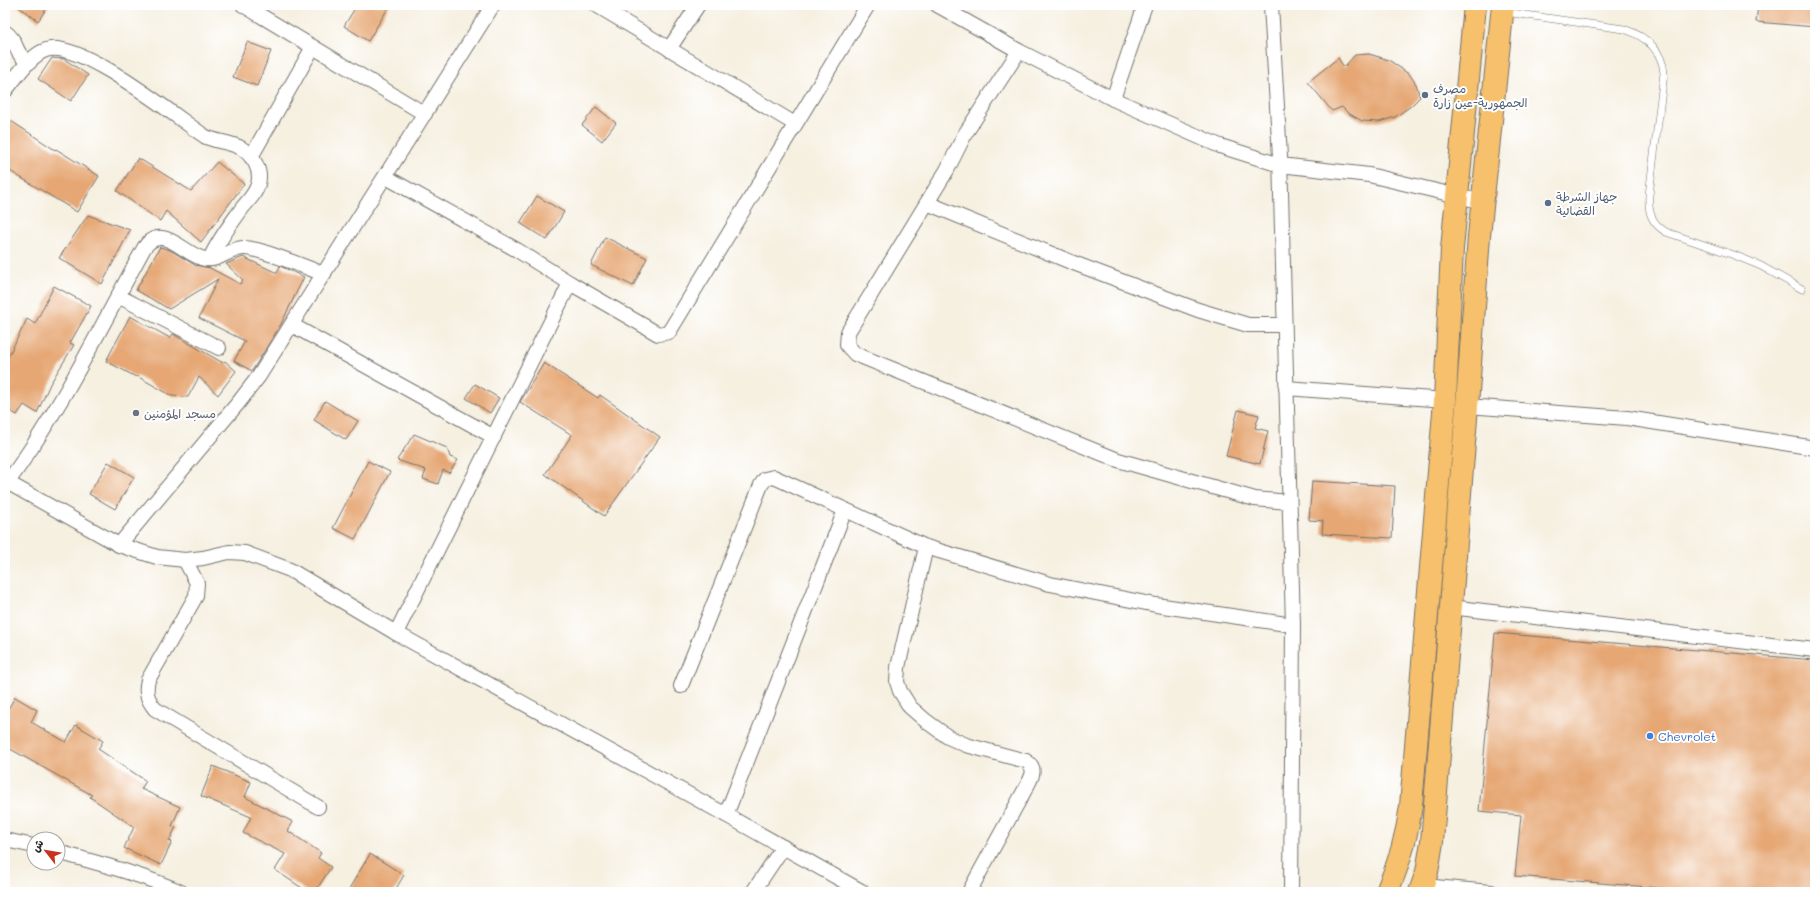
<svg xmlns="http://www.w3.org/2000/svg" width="1820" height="897" font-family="Mali,'Playpen Sans Arabic',sans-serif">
	<rect width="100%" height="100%" fill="#fff"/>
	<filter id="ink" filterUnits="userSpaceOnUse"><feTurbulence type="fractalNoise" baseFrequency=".025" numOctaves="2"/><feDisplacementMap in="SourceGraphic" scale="8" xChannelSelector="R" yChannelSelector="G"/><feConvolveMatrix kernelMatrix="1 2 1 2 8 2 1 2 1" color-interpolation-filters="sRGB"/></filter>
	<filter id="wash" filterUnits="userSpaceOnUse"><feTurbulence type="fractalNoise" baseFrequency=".012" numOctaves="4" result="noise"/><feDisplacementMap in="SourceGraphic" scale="16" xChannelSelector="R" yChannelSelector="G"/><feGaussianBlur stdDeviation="0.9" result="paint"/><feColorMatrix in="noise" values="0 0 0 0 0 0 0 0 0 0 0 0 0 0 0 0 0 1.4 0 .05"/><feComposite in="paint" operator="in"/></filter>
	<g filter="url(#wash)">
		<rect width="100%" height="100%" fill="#f6f0e1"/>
		<g id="blocks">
			<g fill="#e6a775">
				<polygon points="16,5 49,5 38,21"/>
				<polygon points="357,5 390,5 368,41 344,26"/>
				<polygon points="1758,5 1815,5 1815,27 1756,22"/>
				<polygon points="247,42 271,51 257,86 233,77"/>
				<polygon points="1369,54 1389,60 1410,75 1416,84 1420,97 1411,106 1395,117 1379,122 1362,121 1348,113 1342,107 1332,111 1308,82 1338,58 1344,67 1355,55"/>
				<polygon points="52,58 64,59 88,75 71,101 38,79"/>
				<polygon points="596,107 616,123 602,141 582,125"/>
				<polygon points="5,117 55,150 56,149 99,176 77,212 5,168"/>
				<polygon points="138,158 191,191 217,162 244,184 201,242 166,211 160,221 117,191"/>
				<polygon points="537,196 564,212 547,240 520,223"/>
				<polygon points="88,215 130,230 102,284 59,258"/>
				<polygon points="605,237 647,258 633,286 591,265"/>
				<polygon points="160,247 170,250 195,265 210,268 240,284 243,280 226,264 243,257 277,273 280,266 304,277 281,324 252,371 234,361 245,341 199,318 218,279 169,309 136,290"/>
				<polygon points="54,286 91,306 70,343 74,345 50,384 37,413 24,405 17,415 5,408 5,363 27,319 35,324"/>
				<polygon points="130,316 170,338 173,334 223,363 225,361 236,371 218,395 199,377 188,397 172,396 137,376 136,377 106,361"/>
				<polygon points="544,363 598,398 600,395 660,437 604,516 545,474 572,435 520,402"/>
				<polygon points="475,384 499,398 490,413 466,398"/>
				<polygon points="325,401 358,421 346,440 314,420"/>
				<polygon points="1238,410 1259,415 1255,428 1268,431 1260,464 1226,456"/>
				<polygon points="414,434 447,448 450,457 458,460 449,473 443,470 438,484 423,479 426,470 397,460"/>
				<polygon points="368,461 390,472 355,539 333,528"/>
				<polygon points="108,462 134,477 115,509 89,494"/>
				<polygon points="1312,481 1395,486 1392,538 1322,534 1323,521 1309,520"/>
				<polygon points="1495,633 1815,660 1815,892 1709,892 1515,876 1521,815 1479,811"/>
				<polygon points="15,697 37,710 31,722 66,742 76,725 103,741 98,749 146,781 141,789 180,807 172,826 176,827 169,841 172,842 161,865 124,848 134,827 90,797 92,795 5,746 5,714"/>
				<polygon points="213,766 251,782 245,797 293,822 288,831 321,853 318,858 331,867 315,892 308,892 275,870 285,854 243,833 251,817 201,796"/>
				<polygon points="370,854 404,875 394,892 347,892"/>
			</g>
		</g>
	</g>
	<g filter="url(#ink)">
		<use href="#blocks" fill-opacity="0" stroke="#72706b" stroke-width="1"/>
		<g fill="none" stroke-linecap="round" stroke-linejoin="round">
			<defs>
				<path id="service" d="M1505,12L1624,29C1645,36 1662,49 1664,73L1649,195C1648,212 1651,223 1666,232L1734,255L1761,266L1802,289"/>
				<g id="minor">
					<polyline points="243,5 425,114"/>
					<polyline points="596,5 795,124"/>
					<polyline points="937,5 1019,51 1113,99 1220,146 1280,165 1369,175 1483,202"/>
					<polyline points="1271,5 1280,157 1293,625 1291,892"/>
					<path d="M5,32C19,41 13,55 30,62"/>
					<polyline points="669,49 698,5"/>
					<polyline points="1019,51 965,134 947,170 848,332 847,345 855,354 1118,460 1255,499 1289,502"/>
					<path d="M5,91C16,78 29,56 46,50C79,38 177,118 206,137C217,142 231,142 241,148C253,155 262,170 258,184C256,193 249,200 243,207C231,224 218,240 210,259"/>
					<polyline points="1113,99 1145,5"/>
					<polyline points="251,157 313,47"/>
					<polyline points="386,177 517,250 570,283 396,633"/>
					<polyline points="927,203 1071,262 1198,310 1248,325 1284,325"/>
					<polyline points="570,283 658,334 669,332 868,5"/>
					<polyline points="118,296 219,348"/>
					<polyline points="292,325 494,437"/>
					<polyline points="1286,388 1445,400"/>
					<polyline points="1467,406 1627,418 1815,448"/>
					<polyline points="5,481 119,545 157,557 185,560 203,558 229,552 245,553 290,570 396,633 726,815 863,892"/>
					<path d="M5,486C60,412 100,328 144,248C162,221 185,256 205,259C219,261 229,249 243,248C258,247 307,268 324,274"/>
					<polyline points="119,545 239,402 259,376 493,5"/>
					<path d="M926,547L898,667L897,682L900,691L910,707L926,721L948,737L966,745L1026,761C1036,767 1033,775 1028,784L969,892"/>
					<path d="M185,560L197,583L196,596L148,680C145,692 147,699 155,709L318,807"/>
					<polyline points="1450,607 1815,650"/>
					<polyline points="681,686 761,485 765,479 774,477 926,547 1050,584 1156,605 1293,625"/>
					<polyline points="726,815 845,510"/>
					<polyline points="5,840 34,846"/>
					<path d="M58,852C100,864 141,874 181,892"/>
					<polyline points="1423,886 1491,892"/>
					<polyline points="753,892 783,847"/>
				</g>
				<g id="trunk">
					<path d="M1387,892C1399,864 1407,837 1411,806L1445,400L1452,249L1475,5"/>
					<polyline points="1420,892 1427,872 1432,842 1467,406 1479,236 1503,5"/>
				</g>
			</defs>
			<use href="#service" stroke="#72706b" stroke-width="8"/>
			<use href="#minor" stroke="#72706b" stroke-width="16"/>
			<use href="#trunk" stroke="#72706b" stroke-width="24"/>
			<use href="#service" stroke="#fff" stroke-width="7"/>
			<use href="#minor" stroke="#fff" stroke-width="14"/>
			<use href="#trunk" stroke="#f7c06c" stroke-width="22"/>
		</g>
	</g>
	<g fill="#5c6f8a" stroke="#fff" stroke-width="1.5">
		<circle cx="1425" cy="95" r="4"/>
		<circle cx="1548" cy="203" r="4"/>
	</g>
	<circle fill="#6b7280" stroke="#fff" stroke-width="1.5" cx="136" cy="413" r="4"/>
	<circle fill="#3f7fe0" stroke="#fff" stroke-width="1.5" cx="1650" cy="736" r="4"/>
	<g text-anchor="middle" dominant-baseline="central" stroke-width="4" stroke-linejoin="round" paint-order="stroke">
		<g font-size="12" fill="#4e5e75" stroke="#fff" text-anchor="start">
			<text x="1433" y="88">مصرف<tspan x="1433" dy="14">الجمهورية-عين زارة</tspan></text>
			<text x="1556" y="196">جهاز الشرطة<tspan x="1556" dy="14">القضائية</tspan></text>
		</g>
		<g font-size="12" fill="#5b616d" stroke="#fff" text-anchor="start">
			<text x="144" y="413">مسجد المؤمنين</text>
		</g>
		<g font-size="12" fill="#366cbe" stroke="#fff" text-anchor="start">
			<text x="1658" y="736">Chevrolet</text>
		</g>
	</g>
	<rect width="1820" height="897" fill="none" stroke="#fff" stroke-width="20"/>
	<g transform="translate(46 851) rotate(301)"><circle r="19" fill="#ffffff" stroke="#aaaaaa"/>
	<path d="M0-3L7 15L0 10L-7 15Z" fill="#c8321e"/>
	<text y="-6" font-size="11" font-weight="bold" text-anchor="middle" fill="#2b2b2b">ش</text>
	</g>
</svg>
